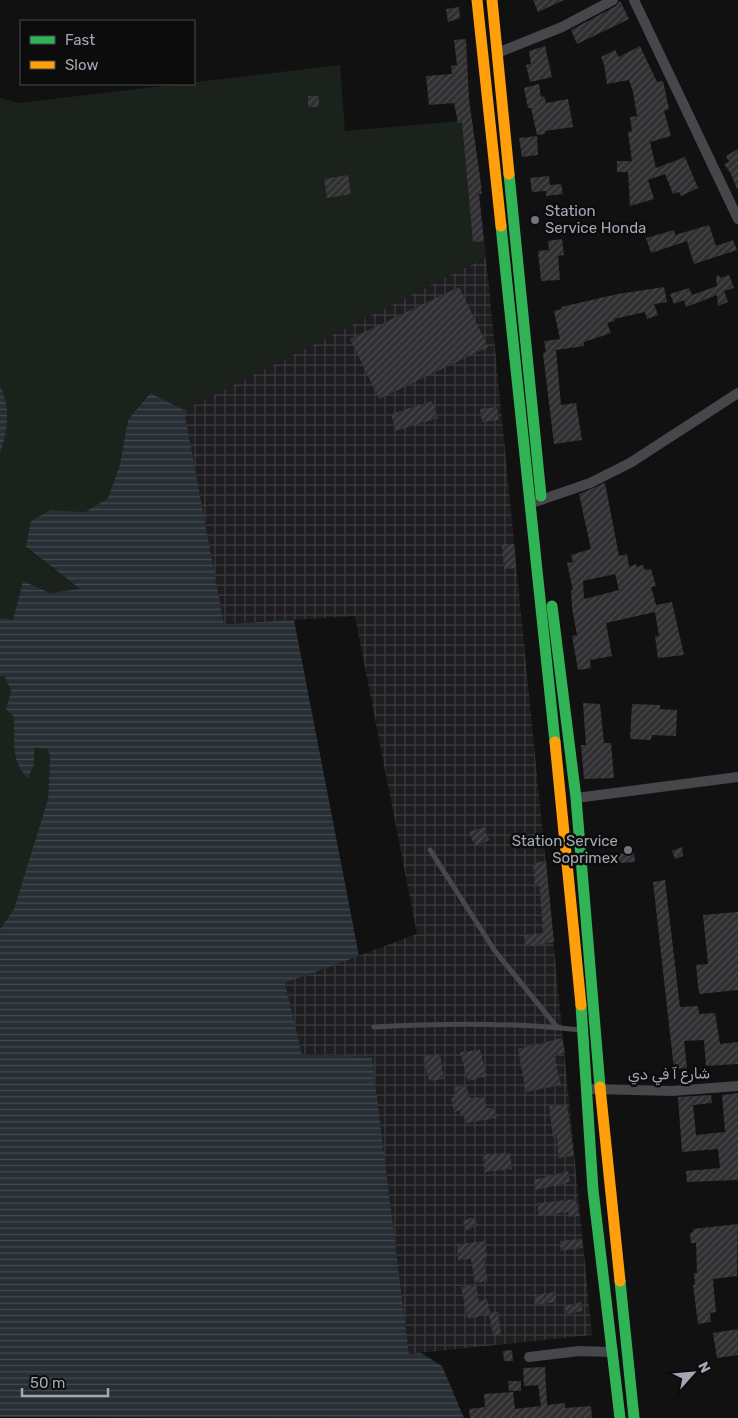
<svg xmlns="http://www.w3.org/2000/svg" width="738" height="1418" font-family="Rubik,Cairo,sans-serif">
	<defs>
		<pattern id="industrial-grid" width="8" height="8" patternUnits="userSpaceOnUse" patternTransform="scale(1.25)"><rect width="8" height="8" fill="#1e1e20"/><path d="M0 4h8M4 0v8" fill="none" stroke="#3c3c3e"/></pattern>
		<pattern id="water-rules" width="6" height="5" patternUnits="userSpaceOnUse" patternTransform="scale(1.25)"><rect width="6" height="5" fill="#272f35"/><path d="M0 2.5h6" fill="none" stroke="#434a50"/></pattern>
		<pattern id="building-hatch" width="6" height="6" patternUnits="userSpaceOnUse" patternTransform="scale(1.25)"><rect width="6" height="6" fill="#303032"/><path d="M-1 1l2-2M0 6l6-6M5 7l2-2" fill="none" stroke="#4b4b4d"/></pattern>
	</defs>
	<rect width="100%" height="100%" fill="#111112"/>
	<polygon fill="url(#industrial-grid)" points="486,257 592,1335 409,1354 372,1057 302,1054 285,983 417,934 355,616 224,624 184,410"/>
	<g fill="#1b221c">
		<polygon points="340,65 345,131 470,120 486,257 184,410 149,393 128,420 120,464 108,498 85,512 51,510 26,548 81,590 50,593 23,582 13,621 0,618 0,98 19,103"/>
		<polygon points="4,676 11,690 6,708 14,717 15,756 34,764 33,748 48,749 50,757 48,799 14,909 0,929 0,677"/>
	</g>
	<g fill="url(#water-rules)">
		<path d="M0,386C11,408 8,430 0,453Z"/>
		<path d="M150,393L184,410L224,624L294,620L359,956L285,983L302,1054L372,1057L409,1354L421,1353L442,1366L464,1418L0,1417V929L14,909L48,799L50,757L48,749L34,748V764L28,778C10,762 15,740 14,717L6,709L11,690L4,676L0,677V618L13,620L23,581L50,593L80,589L26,547L31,521L51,510L85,512L108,498L120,464L128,420Z"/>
	</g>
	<g fill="url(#building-hatch)" fill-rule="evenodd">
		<polygon points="533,0 564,0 538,12"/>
		<polygon points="620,1 629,19 577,44 571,30 616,6"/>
		<polygon points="459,7 460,18 448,22 446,9"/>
		<polygon points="466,39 469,99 480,177 482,194 479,194 484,241 473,242 462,122 458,123 454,103 429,105 426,76 452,74 451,66 457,65 454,40"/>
		<polygon points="545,46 552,77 530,82 526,65 531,64 529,51"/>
		<polygon points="640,46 657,82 663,81 669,109 664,111 671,136 650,142 656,168 685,157 698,188 681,196 679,192 673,194 665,174 648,180 654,199 630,206 628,172 617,172 617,161 632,161 628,132 632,131 630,117 637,116 633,92 629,80 607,84 604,64 601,57 615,50 619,57"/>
		<polygon points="539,84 541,97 544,96 546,103 568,99 573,127 545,131 545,134 537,135 531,108 528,108 524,88"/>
		<rect x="308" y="96" width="11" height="11"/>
		<polygon points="537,136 538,155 522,157 519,138"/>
		<polygon points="738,149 738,189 737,189 731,174 724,164 729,162 726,156"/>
		<polygon points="348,175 351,194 327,198 324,179"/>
		<polygon points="549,176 550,185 561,184 563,194 546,196 546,191 532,192 530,178"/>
		<polygon points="709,225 716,246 733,240 737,250 694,264 687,241 651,253 646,238 674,230 675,235"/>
		<polygon points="562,239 564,255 558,256 560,280 541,281 538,251 549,250 548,241"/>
		<polygon points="719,275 720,278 729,275 734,288 724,291 728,302 718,306 717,295 686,307 684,300 674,304 670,294 689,288 692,295 717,286 716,276"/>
		<polygon points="459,287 488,347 379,399 350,339"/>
		<polygon points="664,287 667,302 654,304 658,315 647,319 645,312 614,319 615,321 607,323 611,333 584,342 584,346 556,350 561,405 576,403 582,440 554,444 543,353 546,352 544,341 560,339 554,311 562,309 561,307 618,294"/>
		<polygon points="432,401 438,418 396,431 391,414"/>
		<polygon points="497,407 499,420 482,422 480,409"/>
		<path d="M605,483L619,556L627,554L629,567L636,564L637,567L643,565L645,570L651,569L656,586L651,587L656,605L672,602L684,655L658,658L655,636H659L655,612L606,623L612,656L590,660L591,668L578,670L572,636L577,635L572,608L571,590H573L567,563L573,562L571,555L591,549L579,494ZM615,574L619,590L584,599L583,581Z"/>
		<polygon points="502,544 514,544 516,568 504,569"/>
		<polygon points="583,703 600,704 604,743 611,743 614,778 584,779 581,745 586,745"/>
		<polygon points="632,704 660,705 660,709 677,710 676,736 652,735 651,740 630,739"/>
		<polygon points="484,827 489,840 475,846 469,832"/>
		<polygon points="682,847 683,856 675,859 672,851"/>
		<polygon points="634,853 635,862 619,863 618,854"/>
		<polygon points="546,861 554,942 526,947 525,935 543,933 540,891 539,886 535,887 533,863"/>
		<polygon points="665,880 680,1007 698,1006 699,1014 715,1013 720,1044 738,1042 738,1064 706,1066 704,1040 684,1041 687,1068 674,1069 653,882"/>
		<polygon points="738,912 738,990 699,994 696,965 708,964 703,915"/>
		<polygon points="562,1038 565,1053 554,1055 561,1085 526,1092 518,1049"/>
		<polygon points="480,1050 487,1076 468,1081 460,1052"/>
		<polygon points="440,1054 444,1079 429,1081 423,1057"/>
		<polygon points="466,1085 470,1098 484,1097 485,1108 494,1108 497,1118 466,1123 464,1115 461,1116 460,1110 454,1112 451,1098 456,1096 455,1087"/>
		<polygon points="738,1093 738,1180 687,1182 686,1171 720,1168 718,1149 682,1152 678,1097 711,1095 712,1103 693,1105 696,1135 725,1132 722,1095"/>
		<polygon points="549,1105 567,1105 574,1156 558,1158 557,1137 553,1138"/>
		<polygon points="510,1153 512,1169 484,1172 483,1154"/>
		<polygon points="568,1171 570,1182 536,1190 534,1180"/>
		<polygon points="576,1199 579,1216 569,1217 568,1212 539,1216 537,1203"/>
		<polygon points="470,1218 474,1218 478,1225 467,1231 463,1222"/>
		<polygon points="738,1224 737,1276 713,1279 716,1312 710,1313 711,1322 698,1324 693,1285 695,1285 694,1273 697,1273 696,1243 691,1243 690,1233 693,1232 693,1229"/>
		<polygon points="582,1239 583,1248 561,1251 560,1241"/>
		<polygon points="486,1241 487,1258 483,1258 488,1281 475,1283 471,1259 458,1260 457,1244"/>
		<polygon points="476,1285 479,1301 487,1299 490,1313 498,1312 501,1334 493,1335 489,1314 468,1319 461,1287"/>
		<polygon points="556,1292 556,1302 535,1305 534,1295"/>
		<polygon points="581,1302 583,1311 566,1314 565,1306"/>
		<polygon points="738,1329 738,1355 717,1358 713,1333"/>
		<polygon points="512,1350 513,1361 504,1361 503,1351"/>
		<polygon points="545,1367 547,1405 565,1403 565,1408 591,1406 592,1418 470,1418 469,1409 485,1407 484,1394 513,1392 515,1409 541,1406 538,1385 524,1386 523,1368"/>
		<polygon points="508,1381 521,1381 521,1391 509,1391"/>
	</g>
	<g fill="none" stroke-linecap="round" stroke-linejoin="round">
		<g stroke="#46474a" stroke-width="5">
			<polyline points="430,850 495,951 557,1027"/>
			<path d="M374,1027C444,1023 511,1022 580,1030"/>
		</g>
		<g stroke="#46474a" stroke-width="10">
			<polyline points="634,0 738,219"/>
			<polyline points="497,53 562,27 613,0"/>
			<polyline points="535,502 590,483 630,463 738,393"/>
			<polyline points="576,798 738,777"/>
			<polyline points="594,1089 672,1091 738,1086"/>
			<polyline points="529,1357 579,1351 613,1352"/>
		</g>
		<g stroke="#30b455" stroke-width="11">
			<polyline points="509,174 541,496"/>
			<polyline points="501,226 555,742"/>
			<polyline points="552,606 576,798 600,1087"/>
			<polyline points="581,1005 593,1190 620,1418"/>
			<polyline points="620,1281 634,1418"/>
		</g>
		<g stroke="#ff9f0a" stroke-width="11">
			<polyline points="477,0 501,226"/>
			<polyline points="492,0 509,174"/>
			<polyline points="555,742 581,1005"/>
			<polyline points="600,1087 620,1281"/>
		</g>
	</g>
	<g fill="#6f737b" stroke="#0c0c0d" stroke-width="2">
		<circle cx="535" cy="220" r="5"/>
		<circle cx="628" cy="850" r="5"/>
	</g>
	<g text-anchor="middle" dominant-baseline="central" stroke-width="5" stroke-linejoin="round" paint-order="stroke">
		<g font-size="15" fill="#a2a8b3" stroke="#0c0c0d" text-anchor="start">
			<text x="545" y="211">Station<tspan x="545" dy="17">Service Honda</tspan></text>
			<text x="618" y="841" text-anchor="end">Station Service<tspan x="618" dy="17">Soprimex</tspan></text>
		</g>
		<g font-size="15" fill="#a2a8b3" stroke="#0c0c0d">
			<text transform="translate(669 1074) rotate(-1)">شارع آ في دي</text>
		</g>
	</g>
	<rect x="20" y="20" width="175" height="65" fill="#0c0c0d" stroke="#484a4f"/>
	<rect x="30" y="36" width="25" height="8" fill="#30b455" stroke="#484a4f"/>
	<text x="65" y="45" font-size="15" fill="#a2a8b3">Fast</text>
	<rect x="30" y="61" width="25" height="8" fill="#ff9f0a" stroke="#484a4f"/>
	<text x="65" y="70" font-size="15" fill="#a2a8b3">Slow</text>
	<g transform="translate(693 1373) rotate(63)" stroke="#0c0c0d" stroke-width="4" paint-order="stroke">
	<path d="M0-4L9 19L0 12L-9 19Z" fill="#a2a8b3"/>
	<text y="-8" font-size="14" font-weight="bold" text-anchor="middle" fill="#a2a8b3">N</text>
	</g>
	<path d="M22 1388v8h86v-8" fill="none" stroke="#a2a8b3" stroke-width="2.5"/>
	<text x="30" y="1388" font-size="15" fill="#a2a8b3" stroke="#0c0c0d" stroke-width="4" paint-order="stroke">50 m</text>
</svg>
